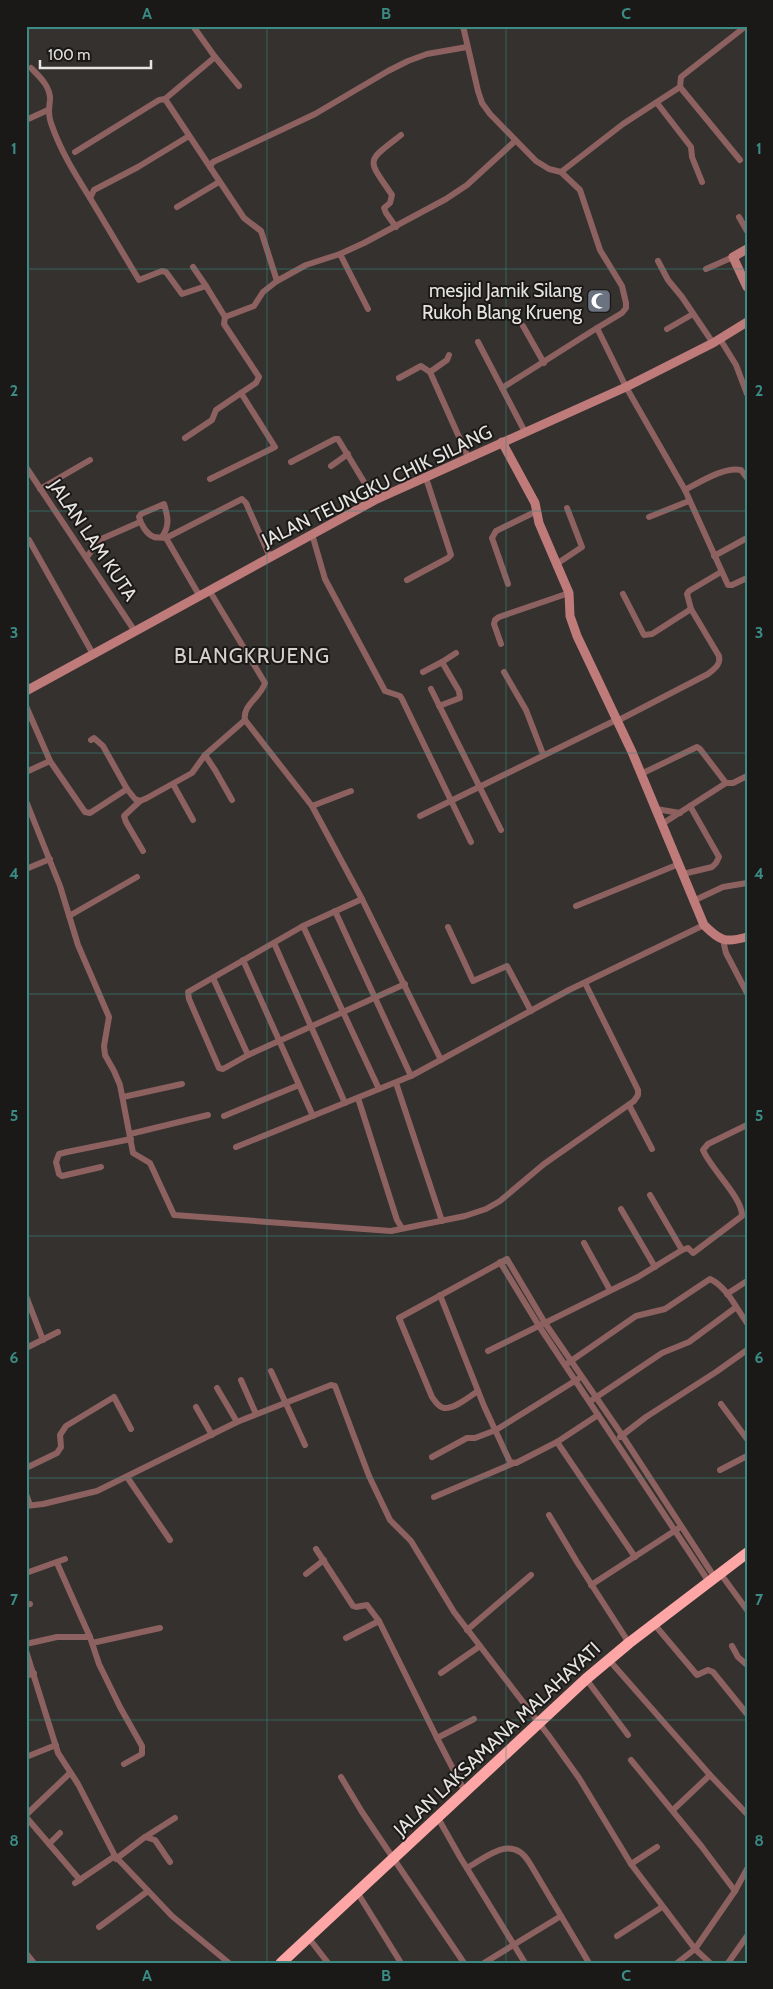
<svg xmlns="http://www.w3.org/2000/svg" width="773" height="1989" font-family="Cabin,sans-serif">
	<rect width="100%" height="100%" fill="#34312e"/>
	<g fill="none" stroke-linecap="round" stroke-linejoin="round">
		<g stroke="#8d6160" stroke-width="6">
			<polyline points="463,26 478,91 482,103 490,114 536,161 549,169 561,172 580,190 600,250 622,286 626,303 626,308 622,313 597,328"/>
			<polyline points="215,57 239,86"/>
			<path d="M31,68C39,76 51,87 50,100C49,109 48,114 51,123C60,150 75,174 90,198"/>
			<polyline points="680,87 740,160"/>
			<polyline points="165,99 215,57 193,26"/>
			<polyline points="657,103 691,147 692,157 702,182"/>
			<polyline points="26,120 48,110"/>
			<polyline points="189,136 138,167 94,190 90,198 139,280 162,271 166,272 182,294 206,286 225,317 254,306 263,292 277,281 306,265 340,254 364,243 446,199 467,185 515,141"/>
			<polyline points="75,152 159,100 165,99 210,167"/>
			<polyline points="561,172 623,124 680,87 681,77 746,26"/>
			<polyline points="177,207 219,182"/>
			<polyline points="739,217 747,231"/>
			<path d="M396,227L386,213L384,208L390,203L392,195C367,158 365,163 401,135"/>
			<polyline points="340,254 368,309"/>
			<polyline points="658,261 668,280 682,297 713,343"/>
			<polyline points="193,267 206,286"/>
			<polyline points="706,269 733,257"/>
			<polyline points="277,281 261,231 244,218 210,167 213,162 315,114 388,71 408,61 427,54 467,47"/>
			<polyline points="225,317 224,324 259,377 256,383 241,393"/>
			<polyline points="523,326 544,363"/>
			<polyline points="667,329 693,314"/>
			<polyline points="720,339 736,365 747,394"/>
			<polyline points="478,342 525,432"/>
			<polyline points="449,355 447,360 430,372 468,457"/>
			<polyline points="399,378 421,366 430,372"/>
			<polyline points="502,388 597,328 626,387 685,490 728,585 732,585 747,578"/>
			<polyline points="185,438 212,420 216,410 241,393 275,447 210,479"/>
			<polyline points="291,462 335,439 338,439 375,500"/>
			<polyline points="331,466 348,454"/>
			<polyline points="26,467 134,630"/>
			<polyline points="40,489 90,460"/>
			<path d="M685,490C700,482 723,467 741,470L747,478"/>
			<polyline points="649,517 689,501"/>
			<polyline points="312,534 325,579 385,691 400,696 402,699 471,842"/>
			<path d="M162,537C170,525 168,517 164,504L141,514L139,517C141,524 146,534 154,537C158,538 162,537 166,538L199,595"/>
			<polyline points="166,538 242,499 246,503 270,557"/>
			<polyline points="29,540 93,654"/>
			<polyline points="714,556 747,538"/>
			<polyline points="87,557 99,540 140,522"/>
			<polyline points="558,563 582,547 567,508"/>
			<polyline points="407,580 448,558 451,555 426,478"/>
			<polyline points="508,584 492,538 496,531 537,511"/>
			<polyline points="623,594 644,635 652,634 691,609"/>
			<polyline points="501,644 494,624 495,620 499,617 569,593"/>
			<polyline points="442,662 456,653"/>
			<polyline points="423,672 442,662 459,691 460,698 439,706"/>
			<polyline points="504,672 526,710 543,754"/>
			<polyline points="431,689 501,830"/>
			<path d="M26,706L50,761L85,812L90,813L127,789L135,799L140,801L147,798L192,773L205,755L245,720C242,705 261,697 265,683L209,590"/>
			<polyline points="245,720 312,806 362,899 441,1060"/>
			<path d="M617,721L708,674C714,669 721,665 719,656L691,609L687,594L689,591L721,572"/>
			<polyline points="91,740 94,738 103,746 127,789"/>
			<polyline points="205,755 215,770 232,800"/>
			<polyline points="26,772 50,761"/>
			<polyline points="641,774 697,747 700,749 726,783 733,783 747,776"/>
			<polyline points="173,784 193,820"/>
			<polyline points="26,801 60,886 78,945 109,1017 104,1046 105,1055 114,1071 120,1085 133,1153 150,1163 174,1215 391,1231 465,1216 486,1209 500,1201 544,1164 634,1101 638,1095 638,1090 585,983"/>
			<polyline points="140,801 124,816 126,822 143,851"/>
			<polyline points="312,806 351,791"/>
			<polyline points="656,809 680,813"/>
			<polyline points="420,816 616,720"/>
			<polyline points="662,824 726,783"/>
			<polyline points="26,869 50,859"/>
			<polyline points="683,874 712,867 716,863 719,857 690,806"/>
			<polyline points="362,899 303,926 188,992 189,999 219,1068 223,1069 248,1055 405,984"/>
			<polyline points="693,901 723,887 747,883"/>
			<polyline points="576,906 679,864"/>
			<polyline points="335,911 411,1076"/>
			<polyline points="69,916 137,877"/>
			<polyline points="303,926 379,1089"/>
			<polyline points="448,927 473,981 507,966 531,1011"/>
			<polyline points="723,940 726,953 747,993"/>
			<polyline points="274,943 345,1103"/>
			<polyline points="243,960 313,1116"/>
			<polyline points="213,978 248,1055"/>
			<polyline points="396,1083 442,1221"/>
			<polyline points="123,1097 182,1084"/>
			<polyline points="358,1098 397,1220 402,1228"/>
			<polyline points="629,1105 652,1149"/>
			<polyline points="224,1116 299,1085"/>
			<polyline points="130,1134 208,1115"/>
			<polyline points="236,1147 411,1076 569,990 704,925"/>
			<polyline points="101,1167 62,1176 59,1174 56,1162 59,1154 67,1152 131,1139"/>
			<polyline points="650,1195 682,1250"/>
			<polyline points="621,1209 655,1267"/>
			<polyline points="584,1243 610,1290"/>
			<polyline points="500,1262 539,1326 709,1582"/>
			<polyline points="727,1294 747,1281"/>
			<polyline points="440,1295 484,1406 510,1462 516,1463 557,1442 598,1415"/>
			<polyline points="26,1296 43,1340"/>
			<polyline points="26,1348 58,1332"/>
			<path d="M488,1351L638,1277L682,1250L688,1248L693,1253L742,1216C743,1198 710,1168 703,1150L708,1144L747,1125"/>
			<path d="M568,1363L636,1316L665,1309L710,1279C727,1287 736,1308 747,1323"/>
			<polyline points="271,1371 305,1445"/>
			<polyline points="241,1380 256,1414"/>
			<polyline points="217,1388 237,1422"/>
			<path d="M478,1391C470,1396 455,1409 444,1408C438,1407 435,1401 432,1397L399,1318L507,1259L545,1323L622,1435L715,1578"/>
			<polyline points="592,1400 662,1353 689,1342 735,1308"/>
			<polyline points="721,1404 747,1439"/>
			<polyline points="196,1407 212,1435"/>
			<polyline points="620,1437 646,1417 716,1372 747,1350"/>
			<polyline points="557,1442 635,1557"/>
			<polyline points="432,1457 467,1438 475,1438 496,1430 578,1379"/>
			<polyline points="26,1468 57,1453 61,1447 60,1435 66,1426 114,1397 131,1429"/>
			<polyline points="720,1470 747,1456"/>
			<polyline points="127,1477 170,1540"/>
			<polyline points="26,1494 30,1505"/>
			<polyline points="434,1497 514,1463"/>
			<polyline points="26,1506 43,1504 97,1491 237,1422 331,1385 335,1386 369,1476 390,1520 411,1541 454,1612 549,1736 579,1778 631,1864 695,1949 677,1963"/>
			<polyline points="549,1515 577,1562 629,1643"/>
			<polyline points="316,1549 353,1606 356,1607 367,1605 379,1621 437,1738"/>
			<polyline points="57,1563 90,1637 99,1664 120,1707 142,1746 142,1754 124,1764"/>
			<polyline points="26,1573 65,1559"/>
			<polyline points="720,1573 747,1610"/>
			<polyline points="306,1574 324,1560"/>
			<polyline points="591,1585 679,1528"/>
			<polyline points="26,1605 30,1604"/>
			<polyline points="654,1624 697,1675 708,1670 713,1672 747,1714"/>
			<polyline points="467,1630 531,1575"/>
			<polyline points="346,1638 379,1621"/>
			<polyline points="92,1643 160,1628"/>
			<polyline points="26,1644 57,1637 90,1637"/>
			<polyline points="732,1646 738,1657 747,1665"/>
			<polyline points="26,1651 58,1753 78,1784 115,1856 172,1916 229,1963"/>
			<polyline points="609,1660 710,1775 747,1814"/>
			<polyline points="441,1673 480,1646"/>
			<polyline points="26,1676 34,1673"/>
			<polyline points="586,1679 628,1735"/>
			<polyline points="26,1757 56,1745"/>
			<polyline points="631,1760 702,1847 735,1891"/>
			<polyline points="341,1777 362,1812 464,1963"/>
			<polyline points="465,1792 437,1738 474,1719"/>
			<polyline points="673,1810 710,1775"/>
			<polyline points="26,1815 70,1773"/>
			<polyline points="26,1817 80,1880"/>
			<polyline points="438,1818 460,1857 525,1963"/>
			<polyline points="145,1837 155,1840 170,1862"/>
			<polyline points="49,1844 60,1833"/>
			<polyline points="116,1859 145,1837 175,1818"/>
			<polyline points="631,1864 657,1847"/>
			<path d="M467,1868C488,1856 512,1834 529,1862L589,1963"/>
			<polyline points="75,1883 115,1856"/>
			<polyline points="357,1892 401,1963"/>
			<polyline points="99,1927 148,1891"/>
			<polyline points="617,1936 662,1907"/>
			<polyline points="308,1937 328,1963"/>
			<polyline points="26,1953 34,1963"/>
			<polyline points="484,1963 561,1916"/>
			<polyline points="710,1963 695,1949 735,1891 747,1869"/>
			<polyline points="728,1963 747,1936"/>
		</g>
		<g stroke="#bf7a7a" stroke-width="9">
			<polyline points="747,249 733,257 747,287"/>
			<path d="M502,442L535,503L539,523L569,593L570,616L577,636L632,752L704,925C720,941 725,943 747,937"/>
			<polyline points="26,691 375,500 626,387 713,343 747,322"/>
		</g>
		<polyline stroke="#fda6a5" stroke-width="11" points="281,1963 586,1679 629,1643 747,1553"/>
	</g>
	<path fill="none" stroke="#3a8c85" stroke-width="1" stroke-opacity="0.55" d="M267,26V1963M506,26V1963M26,269H747M26,511H747M26,753H747M26,994H747M26,1236H747M26,1478H747M26,1720H747"/>
	<defs>
		<symbol id="mosque-square" viewBox="-11 -11 22 22"><rect x="-9" y="-9" width="18" height="18" rx="4" fill="#6b7280" stroke="#1b1918"/><path d="M3.5-4.9A6 6 0 1 0 3.5 4.9A5 5 0 1 1 3.5-4.9Z" fill="#fff"/></symbol>
	</defs>
	<g fill-rule="evenodd">
		<use href="#mosque-square" x="585" y="287" width="28" height="28"/>
	</g>
	<g text-anchor="middle" dominant-baseline="central" stroke-width="4" stroke-linejoin="round" paint-order="stroke">
		<g font-size="19" fill="#e6e4e1" stroke="#1b1918" text-anchor="end">
			<text x="582" y="290">mesjid Jamik Silang<tspan x="582" dy="22">Rukoh Blang Krueng</tspan></text>
		</g>
		<g font-size="19" fill="#e6e4e1" stroke="#1b1918">
			<text transform="translate(377 486) rotate(-26)">JALAN TEUNGKU CHIK SILANG</text>
			<text transform="translate(93 540) rotate(56)">JALAN LAM KUTA</text>
			<text transform="translate(497 1739) rotate(-43)">JALAN LAKSAMANA MALAHAYATI</text>
		</g>
		<g font-size="21" letter-spacing="1" fill="#d4d0cc" stroke="#1b1918">
			<text x="252" y="655">BLANGKRUENG</text>
		</g>
	</g>
	<rect width="773" height="1989" fill="none" stroke="#1b1918" stroke-width="55"/>
	<path d="M40 60v8h111v-8" fill="none" stroke="#e6e4e1" stroke-width="2.5"/>
	<text x="48" y="60" font-size="15" fill="#e6e4e1" stroke="#1b1918" stroke-width="4" paint-order="stroke">100 m</text>
	<rect x="28" y="28" width="718" height="1934" fill="none" stroke="#3a8c85" stroke-width="2"/>
	<g font-size="16" text-anchor="middle" font-weight="bold" fill="#3a8c85">
		<text x="147" y="19">A</text>
		<text x="386" y="19">B</text>
		<text x="626" y="19">C</text>
		<text x="14" y="154">1</text>
		<text x="759" y="154">1</text>
		<text x="14" y="396">2</text>
		<text x="759" y="396">2</text>
		<text x="14" y="638">3</text>
		<text x="759" y="638">3</text>
		<text x="14" y="879">4</text>
		<text x="759" y="879">4</text>
		<text x="14" y="1121">5</text>
		<text x="759" y="1121">5</text>
		<text x="14" y="1363">6</text>
		<text x="759" y="1363">6</text>
		<text x="14" y="1605">7</text>
		<text x="759" y="1605">7</text>
		<text x="14" y="1846">8</text>
		<text x="759" y="1846">8</text>
		<text x="147" y="1981">A</text>
		<text x="386" y="1981">B</text>
		<text x="626" y="1981">C</text>
	</g>
</svg>
